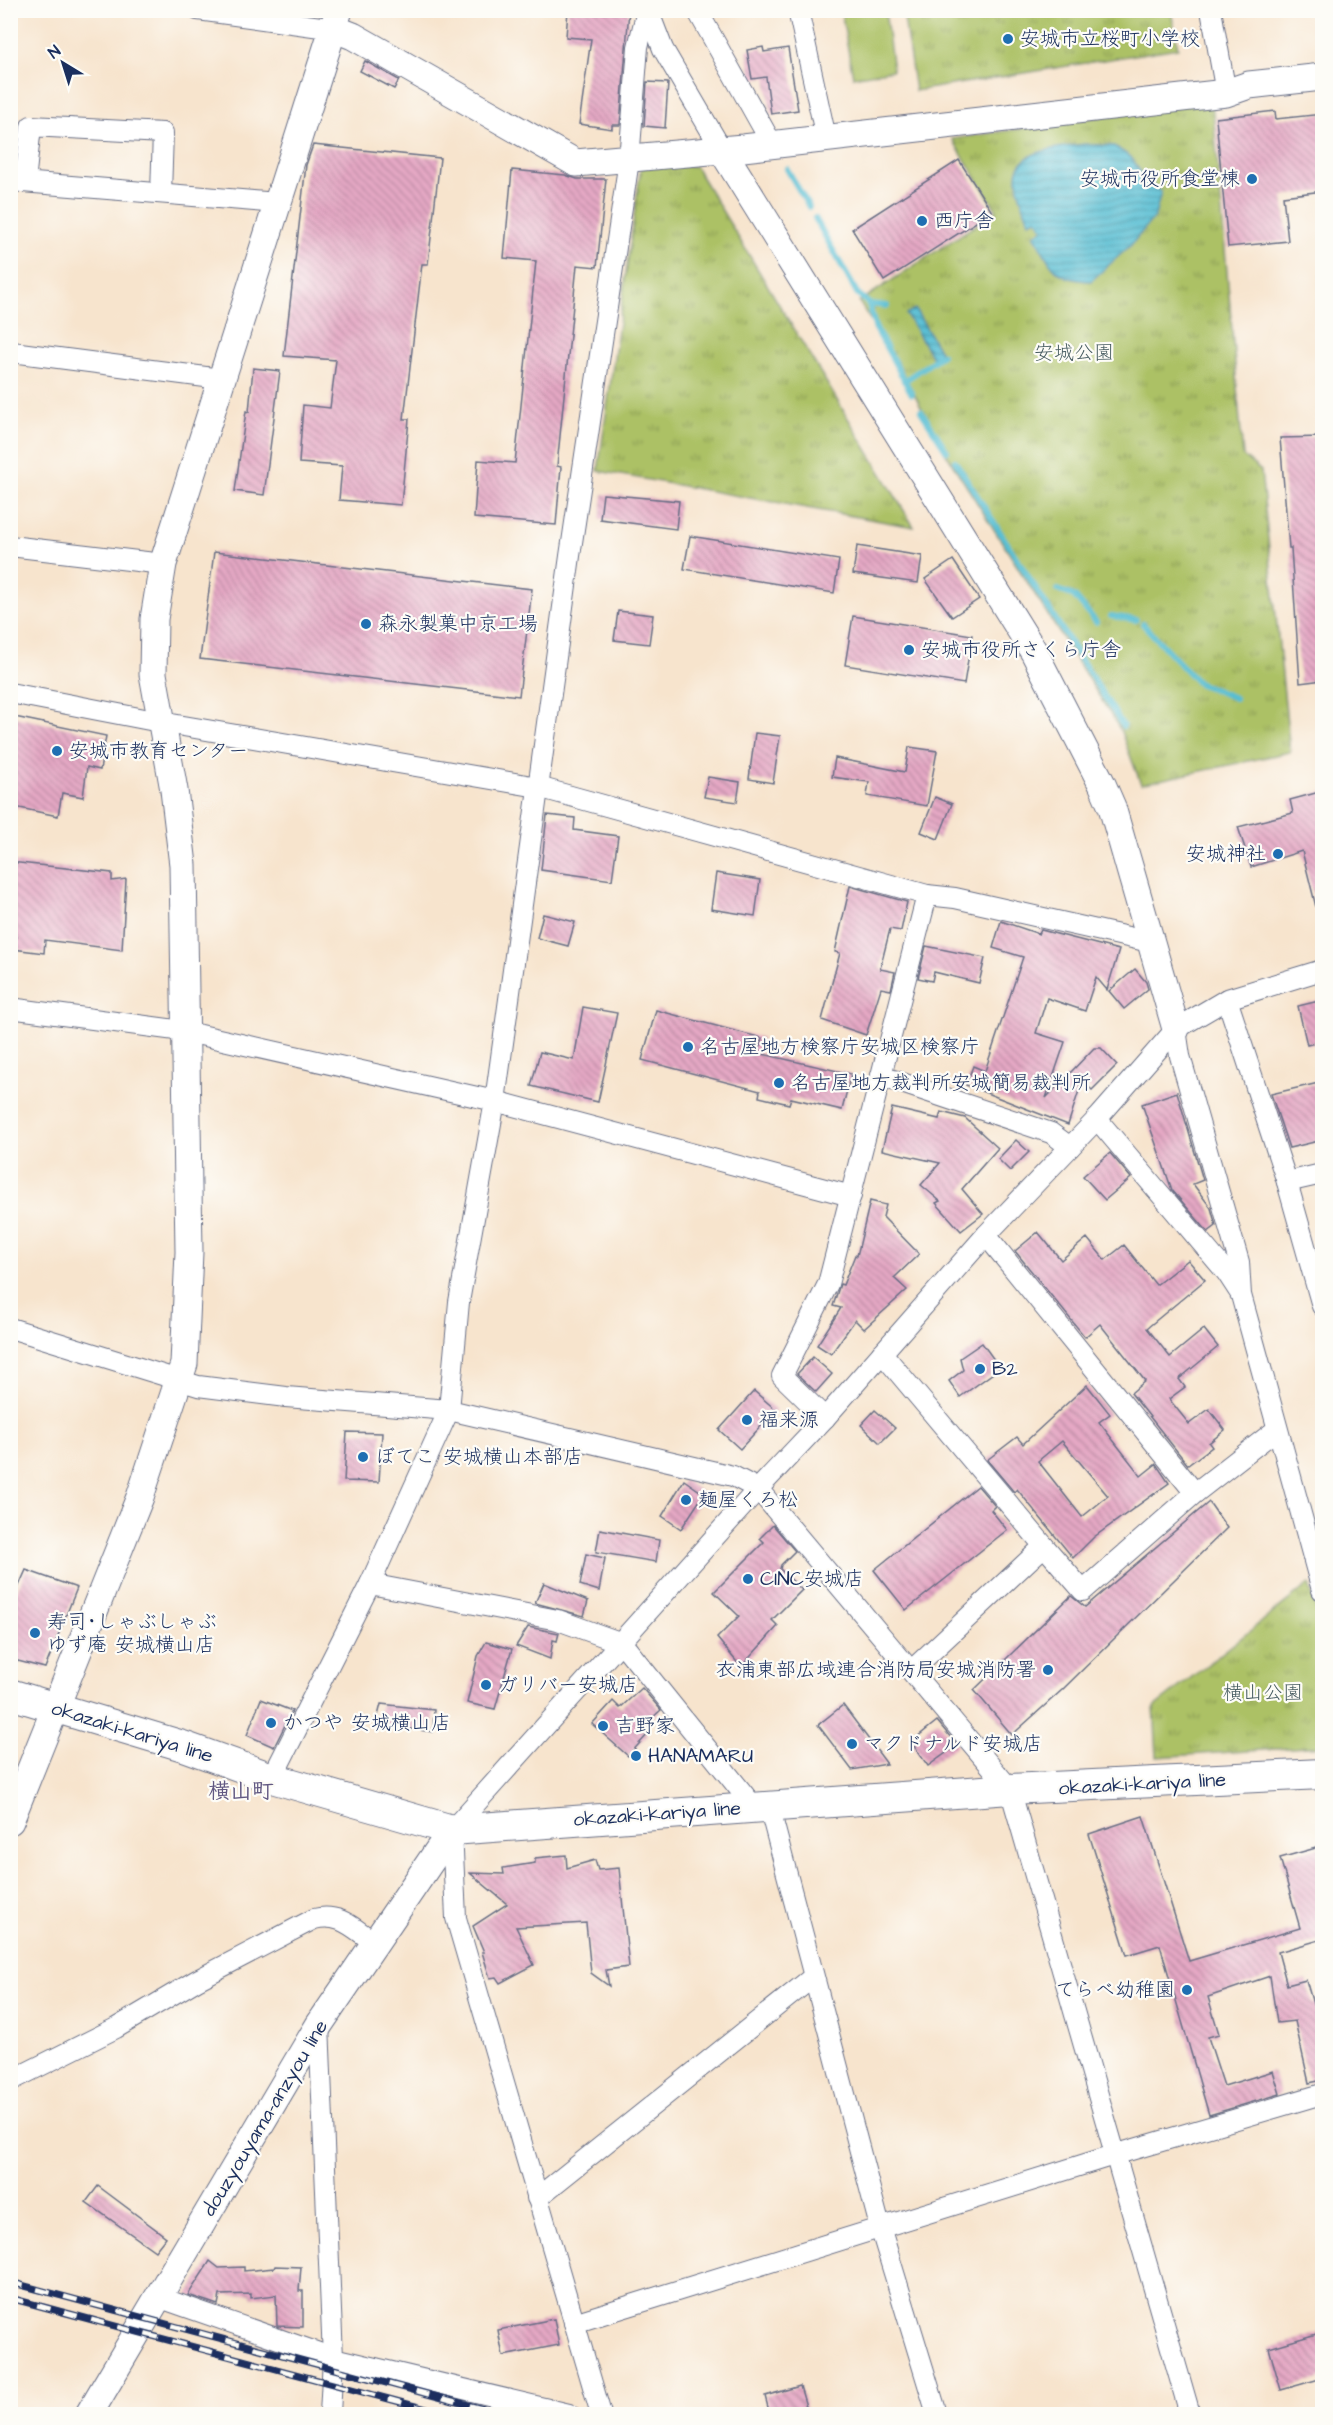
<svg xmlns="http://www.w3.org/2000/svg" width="1333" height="2425" font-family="'Architects Daughter','Klee One',sans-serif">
	<defs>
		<pattern id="park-tufts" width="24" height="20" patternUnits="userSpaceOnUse" patternTransform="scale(1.5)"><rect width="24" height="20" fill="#acc165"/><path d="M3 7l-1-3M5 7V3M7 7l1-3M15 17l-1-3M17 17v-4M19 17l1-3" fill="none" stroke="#8b9d56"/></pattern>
		<pattern id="water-rules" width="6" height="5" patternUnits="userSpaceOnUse" patternTransform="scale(1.5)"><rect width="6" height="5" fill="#56bed3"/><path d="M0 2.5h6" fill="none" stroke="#469bae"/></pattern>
		<pattern id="building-back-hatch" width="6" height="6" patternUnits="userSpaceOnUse" patternTransform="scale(1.5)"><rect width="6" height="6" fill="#e5a8c4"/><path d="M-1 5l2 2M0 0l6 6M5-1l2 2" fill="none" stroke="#b989a2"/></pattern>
	</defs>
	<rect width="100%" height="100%" fill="#fdfcf7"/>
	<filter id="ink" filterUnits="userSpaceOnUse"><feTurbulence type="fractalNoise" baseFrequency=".0167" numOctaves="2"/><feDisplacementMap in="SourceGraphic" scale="12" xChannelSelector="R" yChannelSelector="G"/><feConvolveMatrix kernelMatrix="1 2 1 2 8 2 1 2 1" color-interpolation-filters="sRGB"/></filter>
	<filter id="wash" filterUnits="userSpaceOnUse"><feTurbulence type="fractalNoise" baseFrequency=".008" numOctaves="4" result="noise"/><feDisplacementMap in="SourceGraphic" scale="24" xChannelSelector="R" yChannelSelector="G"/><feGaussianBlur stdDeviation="1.35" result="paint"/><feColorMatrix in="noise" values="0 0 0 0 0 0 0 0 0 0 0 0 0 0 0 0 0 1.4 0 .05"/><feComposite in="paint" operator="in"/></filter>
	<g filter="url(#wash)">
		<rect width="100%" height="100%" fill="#f7e4cd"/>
		<g fill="url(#park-tufts)" stroke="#647862" stroke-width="1.5">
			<polygon points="903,11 1171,11 1178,48 915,91"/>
			<polygon points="1212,100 1243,456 1261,471 1290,752 1141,784 1120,729 945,452 900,367 859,302 997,211 952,139"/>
			<polygon points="695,166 914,527 598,471 641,167"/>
			<polygon points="1309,1584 1322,1631 1322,1746 1157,1757 1154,1707"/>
		</g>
		<polygon fill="#acc165" stroke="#647862" stroke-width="1.5" points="841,11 885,11 893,70 853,77"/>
		<g fill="url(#water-rules)" stroke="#387698" stroke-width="1.5">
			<path d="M1084,144L1114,146L1131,157L1143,176L1161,192L1155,216L1131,245L1091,281C1052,279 1052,266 1034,235L1043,229L1037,219L1029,222C1025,209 1016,190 1017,176C1018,148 1063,148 1084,144Z"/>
			<polygon points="915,309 942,355 934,360 906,314"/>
		</g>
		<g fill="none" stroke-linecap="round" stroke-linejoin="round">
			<g stroke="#56bed3" stroke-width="6">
				<polyline points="787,169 809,207"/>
				<polyline points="815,218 857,293 869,304 875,327 912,394"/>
				<polyline points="869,304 887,306"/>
				<polyline points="904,381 942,355"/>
				<polyline points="921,411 947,451"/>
				<polyline points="955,461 1123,726"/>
				<polyline points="1058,590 1074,596 1096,622"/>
				<polyline points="1111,616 1136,620"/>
				<polyline points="1143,624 1198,683 1235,698"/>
			</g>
		</g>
		<g id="blocks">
			<g fill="url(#building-back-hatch)" fill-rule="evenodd">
				<polygon points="568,10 629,10 620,125 612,125 612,129 579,124 591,39 566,37"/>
				<polygon points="763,47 764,52 788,48 798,110 771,114 766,77 752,79 747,50"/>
				<polygon points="365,61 399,80 394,89 360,71"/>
				<polygon points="647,82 668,83 665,128 644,126"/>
				<polygon points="1275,111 1276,119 1323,114 1323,191 1283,196 1288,241 1228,247 1216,118"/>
				<polygon points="313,145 440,158 428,264 422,264 404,419 409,419 401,505 339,500 342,466 299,463 303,405 330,408 336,360 284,356 306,165"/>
				<polygon points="959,160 992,212 884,281 852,229"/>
				<polygon points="512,170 565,175 577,179 606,179 597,267 577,265 557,466 561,467 556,525 474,518 478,460 515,463 536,261 504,258"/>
				<polygon points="253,368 280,371 264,495 235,491 246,411 249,412"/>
				<polygon points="1323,437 1323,680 1300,683 1291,548 1289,548 1280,438"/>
				<polygon points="603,494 679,501 676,529 600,519"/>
				<polygon points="690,536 839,560 834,593 684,569"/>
				<polygon points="857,546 922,556 918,583 853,574"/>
				<polygon points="214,552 532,589 519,696 200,659"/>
				<polygon points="953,560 979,599 952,617 925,579"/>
				<polygon points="618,611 653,615 649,644 614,640"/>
				<polygon points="853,616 972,635 964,684 845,665"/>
				<polygon points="10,716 106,736 100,770 87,767 83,797 62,793 58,816 10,806"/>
				<polygon points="755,733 780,736 773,783 749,779"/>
				<polygon points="909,747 937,751 927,806 867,796 869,782 832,777 835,758 905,772"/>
				<polygon points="708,777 740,782 737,802 704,797"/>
				<polygon points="1323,791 1323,907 1316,907 1302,851 1251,867 1238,827 1293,813 1290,800"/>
				<polygon points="935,797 952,804 938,839 921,832"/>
				<polygon points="547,815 575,818 574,830 618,836 612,880 541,870"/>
				<polygon points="10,862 112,873 112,881 126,879 122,950 45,940 44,953 13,949 16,937 10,936"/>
				<polygon points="716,873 760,880 755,916 711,909"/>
				<polygon points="850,886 907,902 901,931 890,929 880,969 895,972 891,990 881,988 866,1035 822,1020 840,953 835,952"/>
				<polygon points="543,914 575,922 568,946 537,938"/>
				<polygon points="1001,921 1039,934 1041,930 1119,950 1107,990 1096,977 1085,1011 1047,998 1036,1033 1065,1042 1046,1098 1094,1048 1101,1048 1117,1065 1092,1090 1082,1081 1068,1125 966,1085 973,1066 985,1071 1023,957 993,948"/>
				<polygon points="926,946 985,958 979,983 934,972 932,981 918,978"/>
				<polygon points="1135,969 1146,982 1148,989 1124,1009 1109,991"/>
				<polygon points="1323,1000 1323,1041 1307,1045 1298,1006"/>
				<polygon points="583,1007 617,1013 598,1102 531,1086 540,1052 574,1060"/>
				<polygon points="656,1010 762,1038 758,1053 851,1074 842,1110 791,1098 789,1104 759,1097 760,1091 642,1060"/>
				<polygon points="1323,1082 1323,1140 1289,1148 1271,1094"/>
				<polygon points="1177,1092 1203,1180 1193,1184 1211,1208 1216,1226 1208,1232 1172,1190 1142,1104"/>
				<polygon points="892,1108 939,1119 941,1112 965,1118 998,1148 962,1189 983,1214 961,1231 936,1203 940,1201 921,1185 940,1163 882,1150"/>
				<polygon points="1016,1140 1029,1152 1010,1171 998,1159"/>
				<polygon points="1110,1153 1131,1178 1105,1200 1083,1176"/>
				<polygon points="870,1201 886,1205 883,1217 919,1254 894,1278 907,1290 864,1329 855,1320 831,1354 817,1345 841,1308 833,1306 840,1284 843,1285 855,1255 857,1256"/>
				<polygon points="1038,1232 1061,1260 1087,1238 1105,1260 1124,1245 1156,1285 1188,1260 1205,1280 1147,1328 1170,1357 1204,1329 1218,1347 1179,1379 1185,1387 1169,1399 1189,1424 1209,1409 1225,1430 1209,1443 1212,1447 1188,1465 1131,1393 1145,1381 1100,1324 1085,1337 1015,1251"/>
				<polygon points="982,1343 1000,1368 960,1397 949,1381 963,1370 960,1358"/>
				<polygon points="813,1357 832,1374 816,1392 797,1374"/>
				<path d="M1087,1385L1110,1414L1099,1422L1141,1476L1156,1464L1169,1483L1094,1537L1073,1558L1017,1489L1014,1492L987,1460L1017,1437L1023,1444ZM1062,1441L1108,1496L1082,1517L1038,1461Z"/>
				<polygon points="754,1391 776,1410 740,1449 719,1430"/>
				<polygon points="875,1410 895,1428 880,1443 861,1425"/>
				<polygon points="347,1432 382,1433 379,1482 344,1481"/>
				<polygon points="684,1480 704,1494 681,1529 662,1516"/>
				<polygon points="978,1486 995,1506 991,1510 1007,1530 906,1610 874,1570"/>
				<polygon points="1209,1502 1227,1528 1062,1690 1012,1735 974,1690 1071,1596 1085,1607"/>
				<polygon points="773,1525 795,1551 781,1565 780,1569 802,1590 772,1620 778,1626 741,1667 717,1638 739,1616 714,1592 764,1542 760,1538"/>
				<polygon points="600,1529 659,1540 656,1562 596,1552"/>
				<polygon points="586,1554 605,1558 599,1591 580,1585"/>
				<polygon points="26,1570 77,1588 45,1668 10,1659 10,1606"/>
				<polygon points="544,1583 588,1601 584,1616 535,1603"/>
				<polygon points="528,1627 559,1633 557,1641 553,1640 550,1659 516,1646"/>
				<polygon points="486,1642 512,1649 495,1709 467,1703 478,1656"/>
				<polygon points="642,1688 661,1710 641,1728 648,1734 628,1756 592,1724 613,1701 620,1708"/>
				<polygon points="261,1699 292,1711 274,1747 247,1735"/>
				<polygon points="381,1704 434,1710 433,1732 376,1724"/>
				<polygon points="843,1705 887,1764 852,1770 818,1725"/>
				<polygon points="937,1721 957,1745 928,1766 911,1742"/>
				<polygon points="1143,1816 1189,1961 1300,1928 1280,1858 1323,1846 1323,1939 1278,1952 1287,1985 1306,1980 1313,2004 1323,2000 1323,2080 1309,2083 1295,2021 1277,2023 1270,1976 1208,1997 1219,2034 1208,2037 1224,2086 1273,2071 1280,2094 1209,2115 1160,1945 1127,1955 1089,1834"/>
				<polygon points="566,1855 567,1868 595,1860 598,1870 619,1868 629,1967 606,1970 609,1986 591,1973 586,1923 516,1927 534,1965 500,1983 496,1977 490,1978 482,1952 484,1952 473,1926 507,1904 470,1873 504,1874 503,1868 535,1863 535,1858"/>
				<polygon points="98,2186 166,2237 155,2251 86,2202"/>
				<polygon points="210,2261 219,2268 244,2267 244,2271 274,2268 275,2266 301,2267 299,2291 303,2291 303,2327 277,2326 276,2295 251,2298 251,2294 220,2295 218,2305 188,2295"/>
				<polygon points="554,2319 559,2345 503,2356 498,2330"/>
				<polygon points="1323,2332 1323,2378 1281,2390 1269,2348"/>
				<polygon points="800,2386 807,2410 791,2415 770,2415 765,2396"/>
			</g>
		</g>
	</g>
	<g filter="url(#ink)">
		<use href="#blocks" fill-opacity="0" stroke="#686e85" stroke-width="1.5"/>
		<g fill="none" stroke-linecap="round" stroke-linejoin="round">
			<defs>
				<g id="street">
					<polyline points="198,10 335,29"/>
					<polyline points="648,10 663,49 722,150"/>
					<polyline points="697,10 772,144"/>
					<polyline points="798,10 826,138"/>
					<polyline points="1211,10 1226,93"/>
					<polyline points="10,181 278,203"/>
					<polyline points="25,182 31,126 163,133 161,193"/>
					<polyline points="12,352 221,379"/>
					<polyline points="10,546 163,564"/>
					<polyline points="10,693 160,722 538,787 927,895 955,898 1150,942"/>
					<polyline points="1227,999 1287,1182 1322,1306"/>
					<polyline points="10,1008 183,1031 495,1101 851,1196"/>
					<polyline points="1176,1029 1180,1056 1239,1262 1241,1295 1322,1590"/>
					<polyline points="881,1076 1051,1133 1070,1147"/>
					<polyline points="1097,1119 1227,1273 1240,1293"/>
					<polyline points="1287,1182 1322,1174"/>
					<polyline points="986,1235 1195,1493"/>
					<polyline points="10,1328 198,1386 286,1397 449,1410 733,1476 758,1489 1010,1789 1190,2414"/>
					<polyline points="882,1353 1044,1546"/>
					<polyline points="825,1418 782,1376 828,1284 927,895"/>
					<polyline points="370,1584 558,1620 622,1643 754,1807"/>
					<polyline points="912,1670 1044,1546 1083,1591 1195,1493 1276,1430"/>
					<polyline points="272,1778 370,1584 449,1410 459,1302 495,1101 570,556 629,160 638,47 647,10"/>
					<polyline points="769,1806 880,2227 937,2414"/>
					<polyline points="319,2025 333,2358 330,2414"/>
					<path d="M10,2081L116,2028L197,1980L314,1919C340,1912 354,1929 374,1942"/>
					<polyline points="537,2198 813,1977"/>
					<polyline points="158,2297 333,2358 569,2414"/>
					<polyline points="574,2323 1114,2155 1322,2094"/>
					<polyline points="601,2414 456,1918 452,1830 758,1489 825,1418 986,1235 1097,1119 1176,1029 1227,999 1322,970"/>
				</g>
				<g id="secondary">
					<polyline points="335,29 353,36 576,163 743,148 1226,93 1249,85 1322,77"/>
					<polyline points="722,150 1034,652 1102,784 1112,807 1176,1029"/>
					<polyline points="10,1821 140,1497 184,1364 189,1252 183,865 174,790 153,674 154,619 163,564 339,10"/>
					<polyline points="89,2414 319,2025 452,1830"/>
				</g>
				<polyline id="primary" points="10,1694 183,1746 272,1778 452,1830 1010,1789 1322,1774"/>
			</defs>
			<use href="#street" stroke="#686e85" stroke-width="22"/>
			<use href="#secondary" stroke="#686e85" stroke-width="29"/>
			<use href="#primary" stroke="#686e85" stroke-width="32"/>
			<use href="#street" stroke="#fff" stroke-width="20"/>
			<use href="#secondary" stroke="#fff" stroke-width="27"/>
			<use href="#primary" stroke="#fff" stroke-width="30"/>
			<defs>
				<g id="rail">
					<polyline points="10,2282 502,2414"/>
					<polyline points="10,2298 445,2414"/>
				</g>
			</defs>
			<use href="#rail" stroke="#1b2f5e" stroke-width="7"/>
			<use href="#rail" stroke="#fdfcf7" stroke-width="4.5" stroke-dasharray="14" stroke-linecap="butt"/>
		</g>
	</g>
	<g fill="#1f6fb2" stroke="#fdfcf7" stroke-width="2">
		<circle cx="1008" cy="39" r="6"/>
		<circle cx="1252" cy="179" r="6"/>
		<circle cx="922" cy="221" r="6"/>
		<circle cx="366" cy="624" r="6"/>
		<circle cx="909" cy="650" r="6"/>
		<circle cx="57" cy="751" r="6"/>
		<circle cx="1278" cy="854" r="6"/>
		<circle cx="688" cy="1047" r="6"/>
		<circle cx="779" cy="1083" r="6"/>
		<circle cx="980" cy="1369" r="6"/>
		<circle cx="747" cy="1420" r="6"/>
		<circle cx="363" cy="1457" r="6"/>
		<circle cx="686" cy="1500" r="6"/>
		<circle cx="748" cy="1579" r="6"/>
		<circle cx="35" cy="1633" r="6"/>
		<circle cx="1048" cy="1670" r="6"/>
		<circle cx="486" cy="1685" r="6"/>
		<circle cx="271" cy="1723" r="6"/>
		<circle cx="603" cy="1726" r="6"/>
		<circle cx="852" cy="1744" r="6"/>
		<circle cx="636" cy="1756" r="6"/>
		<circle cx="1187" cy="1990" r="6"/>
	</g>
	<g text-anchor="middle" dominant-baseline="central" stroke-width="4.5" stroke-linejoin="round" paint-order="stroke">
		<g font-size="20" fill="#1b2f5e" stroke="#fdfcf7" text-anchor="start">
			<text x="1020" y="39">安城市立桜町小学校</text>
			<text x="1240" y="179" text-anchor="end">安城市役所食堂棟</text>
			<text x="934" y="221">西庁舎</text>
			<text x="378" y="624">森永製菓中京工場</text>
			<text x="921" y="650">安城市役所さくら庁舎</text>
			<text x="69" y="751">安城市教育センター</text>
			<text x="1266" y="854" text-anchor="end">安城神社</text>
			<text x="700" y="1047">名古屋地方検察庁安城区検察庁</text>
			<text x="791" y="1083">名古屋地方裁判所安城簡易裁判所</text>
			<text x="992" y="1369">B2</text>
			<text x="759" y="1420">福来源</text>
			<text x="375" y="1457">ぼてこ 安城横山本部店</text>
			<text x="698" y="1500">麺屋くろ松</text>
			<text x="760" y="1579">CINC安城店</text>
			<text x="47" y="1622">寿司･しゃぶしゃぶ<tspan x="47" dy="23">ゆず庵 安城横山店</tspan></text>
			<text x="1036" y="1670" text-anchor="end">衣浦東部広域連合消防局安城消防署</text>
			<text x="498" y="1685">ガリバー安城店</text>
			<text x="283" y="1723">かつや 安城横山店</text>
			<text x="615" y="1726">吉野家</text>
			<text x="864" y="1744">マクドナルド安城店</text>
			<text x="648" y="1756">HANAMARU</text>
			<text x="1175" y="1990" text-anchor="end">てらべ幼稚園</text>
		</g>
		<g font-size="20" fill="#465b60" stroke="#fdfcf7">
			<text x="1074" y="353">安城公園</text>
			<text x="1263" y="1693">横山公園</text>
		</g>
		<g font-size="20" fill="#1b2f5e" stroke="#fdfcf7">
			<text transform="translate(132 1732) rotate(17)">okazaki-kariya line</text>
			<text transform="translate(1142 1784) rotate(-3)">okazaki-kariya line</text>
			<text transform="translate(657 1814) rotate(-4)">okazaki-kariya line</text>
			<text transform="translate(265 2118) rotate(-59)">douzyouyama-anzyou line</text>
		</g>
		<g font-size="22" font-weight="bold" fill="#625982" stroke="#fdfcf7">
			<text x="241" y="1791">横山町</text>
		</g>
	</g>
	<rect width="1333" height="2425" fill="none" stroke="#fdfcf7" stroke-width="36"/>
	<g transform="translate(63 63) rotate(322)" stroke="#fdfcf7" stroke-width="4.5" paint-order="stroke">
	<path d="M0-4.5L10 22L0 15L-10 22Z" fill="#1b2f5e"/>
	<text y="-9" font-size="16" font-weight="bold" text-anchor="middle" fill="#1b2f5e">N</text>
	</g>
</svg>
